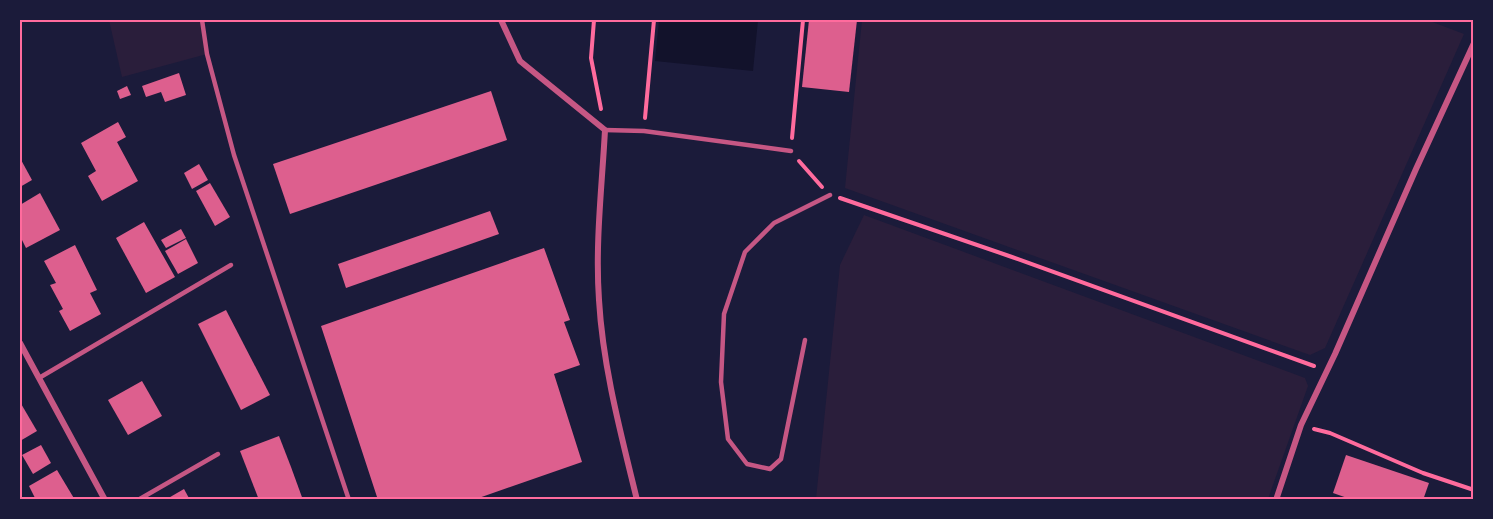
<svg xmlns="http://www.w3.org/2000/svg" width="1493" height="519" font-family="'Zilla Slab',serif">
	<rect width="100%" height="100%" fill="#1b1b3a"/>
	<g fill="#2a1e3b">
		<polygon points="109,20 202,20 207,54 122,77"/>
		<polygon points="862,20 1427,20 1464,34 1325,348 1310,355 845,188"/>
		<polygon points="864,215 1305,378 1308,386 1268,499 816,499 840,265"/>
	</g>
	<polygon fill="#12122b" points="659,20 758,20 753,71 655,61"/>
	<g fill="#dd5f8e">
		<polygon points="809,20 857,20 849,92 802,87"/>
		<polygon points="179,73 186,95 165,102 161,92 146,97 142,86"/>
		<polygon points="127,86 131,95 120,99 117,91"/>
		<polygon points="491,91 507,140 290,214 273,164"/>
		<polygon points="118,122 126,137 117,142 138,181 102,201 88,176 96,171 81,143"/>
		<polygon points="20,158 32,180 20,187"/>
		<polygon points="199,164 208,180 192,189 184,173"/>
		<polygon points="210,183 230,217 215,226 196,191"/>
		<polygon points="40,193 60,230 26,248 20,236 20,205"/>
		<polygon points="490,211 499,234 346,288 338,264"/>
		<polygon points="144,222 175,277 146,293 116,238"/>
		<polygon points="181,229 186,238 166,248 161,240"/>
		<polygon points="186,239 198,263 178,274 165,251"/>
		<polygon points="75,245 97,290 90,293 101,314 70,331 59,311 63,309 50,285 56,283 44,261"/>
		<polygon points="544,248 570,320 564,322 580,365 554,374 582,462 473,500 378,500 321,326"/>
		<polygon points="226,310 270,395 241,410 198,324"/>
		<polygon points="142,381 162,416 128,435 108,400"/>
		<polygon points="20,402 37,431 20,441"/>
		<polygon points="279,436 291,467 303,500 259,500 240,451"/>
		<polygon points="41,445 51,463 33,474 22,455"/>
		<polygon points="1346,455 1429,483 1423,500 1353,500 1333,493"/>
		<polygon points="57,470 75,500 36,500 29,486"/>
		<polygon points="184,489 190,500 165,500"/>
	</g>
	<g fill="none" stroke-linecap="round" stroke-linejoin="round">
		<g stroke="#ff6b9d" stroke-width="4">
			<polyline points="594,20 591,58 601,109"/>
			<polyline points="645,118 654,20"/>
			<polyline points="792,138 803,20"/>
			<polyline points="799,161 822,187"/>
			<polyline points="840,198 1012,257 1314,366"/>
			<polyline points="1314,429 1330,433 1423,473 1474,490"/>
		</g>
		<g stroke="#c65784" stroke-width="4.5">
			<polyline points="202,20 207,54 234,155 349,500"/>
			<polyline points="605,130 644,131 791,151"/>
			<polyline points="805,340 781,459 770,469 747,464 728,439 721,382 724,314 745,252 774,223 830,195"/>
			<polyline points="39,378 231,265"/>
			<polyline points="138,500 218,454"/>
		</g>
		<g stroke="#c65784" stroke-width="6">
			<path d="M501,20L520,61L605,130C602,186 595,244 599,300C603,368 621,434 637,500"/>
			<polyline points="20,343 105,500"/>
			<polyline points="1276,500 1301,425 1335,354 1416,169 1474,43"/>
		</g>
	</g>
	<rect width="1493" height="519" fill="none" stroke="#1b1b3a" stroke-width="42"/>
	<rect x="21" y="21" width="1451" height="477" fill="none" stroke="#ff6b9d" stroke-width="2"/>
</svg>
